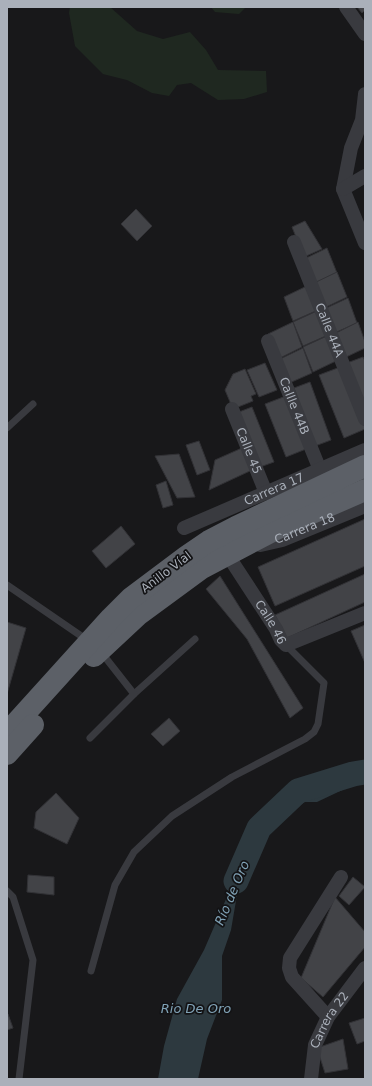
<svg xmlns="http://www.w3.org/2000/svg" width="372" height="1086" font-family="'DejaVu Sans',sans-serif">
	<rect width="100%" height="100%" fill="#18181a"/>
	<g fill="#1f2820">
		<polygon points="70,7 110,7 137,31 163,39 190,32 206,50 218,70 266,71 267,92 244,99 218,100 191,83 177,85 169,96 152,93 127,80 103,74 75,46 69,13"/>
		<polygon points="211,7 246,7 239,14 215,12"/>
	</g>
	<polygon fill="#2d393f" points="365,768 365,784 355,784 317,802 305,802 288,811 268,835 257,859 238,889 231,930 222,956 222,1000 207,1039 198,1079 158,1079 164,1046 177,999 204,950 246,853 273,825 272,809"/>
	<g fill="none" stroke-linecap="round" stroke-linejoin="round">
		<polyline stroke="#2d393f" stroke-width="25" points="236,881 259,828 298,791 353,774 365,772"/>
	</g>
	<g fill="#424347" stroke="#323236">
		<polygon points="357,7 365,7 365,10 362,13"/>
		<polygon points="136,209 152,226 137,241 121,224"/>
		<polygon points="305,221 322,249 304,257 292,227"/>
		<polygon points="327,248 337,273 312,285 302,260"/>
		<polygon points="337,272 347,297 322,309 312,284"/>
		<polygon points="309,285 318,310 293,321 284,297"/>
		<polygon points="348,298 357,323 332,334 322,310"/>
		<polygon points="319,310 328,335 303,346 293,322"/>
		<polygon points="293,322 302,347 278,359 268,334"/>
		<polygon points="358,322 365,342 365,348 342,359 332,335"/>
		<polygon points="329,335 338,360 313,372 303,347"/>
		<polygon points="303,348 312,373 287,384 278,360"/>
		<polygon points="363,357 365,361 365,406 347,363"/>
		<polygon points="265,363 277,390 259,397 247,370"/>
		<polygon points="343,366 365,422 365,429 344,438 319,375"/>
		<polygon points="245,369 256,394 251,396 253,401 233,409 225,390 233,374"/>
		<polygon points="310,382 331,440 315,446 294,388"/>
		<polygon points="286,396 306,449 286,457 265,404"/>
		<polygon points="252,407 274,462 260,467 239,412"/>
		<polygon points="199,441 210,470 197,475 186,445"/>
		<polygon points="242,448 252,470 209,490 215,460"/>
		<polygon points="179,454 195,497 177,498 155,456"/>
		<polygon points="166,481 173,505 163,508 156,485"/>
		<polygon points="365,519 365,566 275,606 258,567"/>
		<polygon points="121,526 135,544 106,568 92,551"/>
		<polygon points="365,574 365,602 287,638 275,615"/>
		<polygon points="220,576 303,708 290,718 247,639 206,589"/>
		<polygon points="7,622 26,628 7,694"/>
		<polygon points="365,625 365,663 351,631"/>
		<polygon points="169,718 180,731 163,746 151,734"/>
		<polygon points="56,793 79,818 67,844 34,828 36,812"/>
		<polygon points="28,875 54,877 54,895 27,892"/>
		<polygon points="353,877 365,887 349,905 339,896"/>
		<polygon points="335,897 365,932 365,947 323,997 301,978"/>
		<polygon points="8,1014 13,1028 7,1030 7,1015"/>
		<polygon points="365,1018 365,1041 357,1044 349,1023"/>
		<polygon points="343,1039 348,1069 325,1073 317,1048"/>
	</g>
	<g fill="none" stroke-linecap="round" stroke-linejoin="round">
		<g stroke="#393a3f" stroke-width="7">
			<polyline points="7,428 33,404"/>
			<polyline points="7,585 87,640"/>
			<polyline points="134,694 195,639"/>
			<polyline points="90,738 134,694 101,652"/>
			<polyline points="7,891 13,897 33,960 19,1079"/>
			<polyline points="91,971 115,885 134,852 172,816 232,777 305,739 314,732 318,724 324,683 286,645"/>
		</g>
		<g stroke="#393a3f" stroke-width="14">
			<polyline points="346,7 365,34"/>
			<polyline points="365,94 362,120 351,148 343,189 365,243"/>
			<polyline points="343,189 365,176"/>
			<path id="s1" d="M294,242L365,419"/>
			<path id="s2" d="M268,341L320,470"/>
			<path id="s3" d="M232,409L266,493"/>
			<path id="s4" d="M184,528L365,450"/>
			<path id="s5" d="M227,554L276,629L281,640L286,645L365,613"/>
			<polyline points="328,1017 292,977 289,968 290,958 341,877"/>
			<path id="s6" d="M311,1079L315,1045L328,1017L365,968"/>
		</g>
		<path stroke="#393a3f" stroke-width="18" id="s7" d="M260,543L282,538L365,504"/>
		<g stroke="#5c6067" stroke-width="22">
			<polyline points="94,656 138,615 202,568 282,526 365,490"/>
			<polyline points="7,733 111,618 131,598 187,556 209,541 236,527 365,466"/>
			<polyline points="7,754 33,725"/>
		</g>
	</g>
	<g text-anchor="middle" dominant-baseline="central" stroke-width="3.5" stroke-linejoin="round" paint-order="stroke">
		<g font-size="12" fill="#aab0ba" stroke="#131315">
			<text stroke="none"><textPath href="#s1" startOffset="95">Calle 44A</textPath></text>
			<text stroke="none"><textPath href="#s2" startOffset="70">Callle 44B</textPath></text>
			<text stroke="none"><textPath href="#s3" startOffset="45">Calle 45</textPath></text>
			<text stroke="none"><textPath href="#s4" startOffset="98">Carrera 17</textPath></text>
			<text stroke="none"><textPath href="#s7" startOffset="47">Carrera 18</textPath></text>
			<text transform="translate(166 572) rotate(-37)">Anillo Víal</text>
			<text stroke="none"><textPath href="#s5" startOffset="81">Calle 46</textPath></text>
			<text stroke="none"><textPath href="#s6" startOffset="63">Carrera 22</textPath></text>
		</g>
		<g font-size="13" font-style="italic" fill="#80a2b6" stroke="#131315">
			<text transform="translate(232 893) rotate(-67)">Río de Oro</text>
			<text x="196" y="1008">Rio De Oro</text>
		</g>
	</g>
	<rect width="372" height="1086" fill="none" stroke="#aab0ba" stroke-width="16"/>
</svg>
